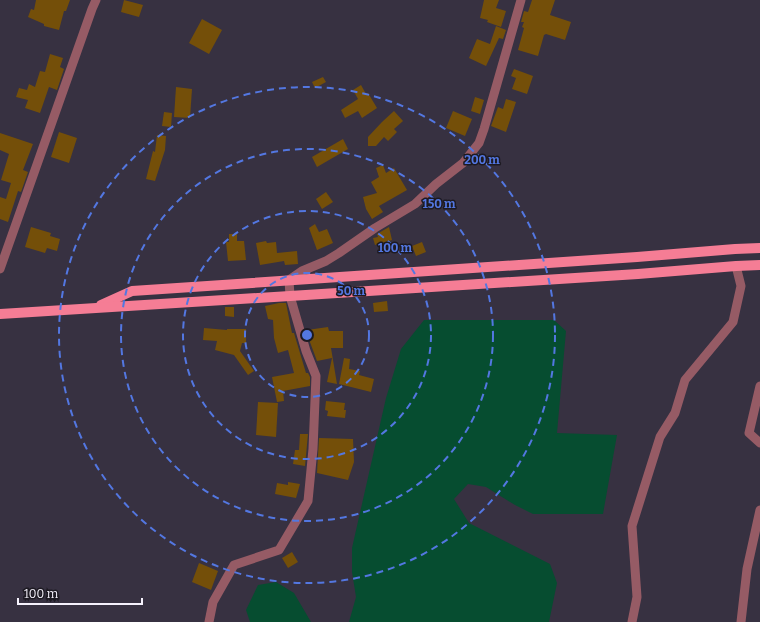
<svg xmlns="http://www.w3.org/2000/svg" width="760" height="622" font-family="Bitter,serif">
	<rect width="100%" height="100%" fill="#373141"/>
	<g fill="#064d30">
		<polygon points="424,320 554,320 566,331 557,433 617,435 603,514 533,514 515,505 486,487 468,484 454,499 469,523 550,564 557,583 549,622 349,622 356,597 352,572 352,548 386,398 401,349"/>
		<polygon points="276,582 294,593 311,622 250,622 246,610 258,585"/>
	</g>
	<g fill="#744f09">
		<polygon points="36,0 70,0 66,11 64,11 59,30 44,26 44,24 28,17 31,9 34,10"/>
		<polygon points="124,0 143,5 139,17 121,12"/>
		<polygon points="484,0 499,0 496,8 506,11 501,27 487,22 488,20 480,18"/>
		<polygon points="532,0 555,0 550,15 571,22 565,40 546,34 544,35 538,56 518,50 524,28 522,27 524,22 521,22 524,11 528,12"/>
		<polygon points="202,19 222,30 209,54 189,43"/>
		<polygon points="496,26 506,30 503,39 499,38 486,66 469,58 477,39 490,44"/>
		<polygon points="50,54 63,58 60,67 64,69 57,90 49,87 40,113 25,108 28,100 16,97 19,88 27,90 29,84 35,87 40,71 45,72"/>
		<polygon points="514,69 533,76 527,94 512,89 516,78 511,76"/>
		<polygon points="323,77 326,82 315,88 312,82"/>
		<polygon points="361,85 366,94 368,93 377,108 362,118 358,111 345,118 341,110 358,99 353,90"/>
		<polygon points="176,87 192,89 190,118 174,117"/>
		<polygon points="475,97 484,100 480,114 471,111"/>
		<polygon points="506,99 516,102 506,132 491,126 498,107 503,109"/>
		<polygon points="394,111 403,121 394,129 397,132 388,141 384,137 376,146 368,146 368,137 382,122"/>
		<polygon points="453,111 472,119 465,136 446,128"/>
		<polygon points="164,112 172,113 171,127 162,126"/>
		<polygon points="59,132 77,138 69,163 51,157"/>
		<polygon points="0,133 33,144 23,170 28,172 21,192 18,191 8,222 0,219 0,197 6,199 11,183 1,180 9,154 0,150"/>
		<polygon points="157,135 166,136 165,150 155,181 146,179 153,151 155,152"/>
		<polygon points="343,139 348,149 317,167 312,157"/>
		<polygon points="383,165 386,173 394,168 407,190 379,206 383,212 372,219 366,209 363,197 377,193 371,182 379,177 376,168"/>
		<polygon points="326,192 333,202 322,209 316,199"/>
		<polygon points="315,224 319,232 327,229 333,243 317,250 309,228"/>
		<polygon points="31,227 51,233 50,236 60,239 57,251 47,248 45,253 25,247"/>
		<polygon points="389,227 392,240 375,245 373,238 378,237 377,234"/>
		<polygon points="229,234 237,234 237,241 244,241 246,260 228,261 226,242 229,242"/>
		<polygon points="266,241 267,243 276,242 277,253 297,251 298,264 285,265 284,261 260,265 256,243"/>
		<polygon points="422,242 426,252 416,256 412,246"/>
		<polygon points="387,301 388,311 374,312 373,303"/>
		<polygon points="279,303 286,303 292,333 294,333 306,373 308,373 310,377 310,386 283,391 284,401 277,402 272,377 294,373 288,350 278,353 274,338 273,320 268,319 265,306"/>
		<polygon points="225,307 234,307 234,317 225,316"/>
		<polygon points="328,327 329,331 343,331 343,348 331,348 337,384 327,382 332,358 317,361 307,334 307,330"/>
		<polygon points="204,328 227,330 227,329 246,329 246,343 242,343 240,351 254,371 248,375 234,355 215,350 217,341 203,340"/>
		<polygon points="344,358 350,359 349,369 360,371 359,375 374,379 371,392 339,384"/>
		<polygon points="326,401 345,403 344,410 346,410 345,418 327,416 328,411 325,410"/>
		<polygon points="258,402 278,403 276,437 256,435"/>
		<polygon points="300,434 308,434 305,466 293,464 295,450 299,450"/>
		<polygon points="319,438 353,439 354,462 348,480 317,473"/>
		<polygon points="288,482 300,484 296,498 275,494 277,483 288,485"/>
		<polygon points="292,552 298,562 288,568 282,558"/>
		<polygon points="199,563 218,571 211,590 192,582"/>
	</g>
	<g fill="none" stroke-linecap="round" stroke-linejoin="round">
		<g stroke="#965b65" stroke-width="9">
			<polyline points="0,269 92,9 96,0"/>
			<polyline points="760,386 749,433 760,443"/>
			<polyline points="209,622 213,602 234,565 279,550 308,501 313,449 316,376 306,351 290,296 289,280 302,271 326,261 339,253 375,228 415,204 436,184 463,163 479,143 484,129 521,0"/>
			<polyline points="632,622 637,597 632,526 660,437 675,413 685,380 733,322 741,286 736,266"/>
			<polyline points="741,622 747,569 760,510"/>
		</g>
		<g stroke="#f57d95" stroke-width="10">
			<polyline points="101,305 132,291 637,257 735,249 760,248"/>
			<polyline points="0,314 290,296 638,274 736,266 760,265"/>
		</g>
	</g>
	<g fill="none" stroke="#5377e1" stroke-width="2" stroke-dasharray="7 5">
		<circle cx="307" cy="335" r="62"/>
		<circle cx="307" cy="335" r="124"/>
		<circle cx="307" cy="335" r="186"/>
		<circle cx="307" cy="335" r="248"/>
	</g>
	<circle cx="307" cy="335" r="6" fill="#5377e1" stroke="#1d1a22" stroke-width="2"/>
	<g font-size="12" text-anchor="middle" font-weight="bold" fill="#5377e1" stroke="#1d1a22" stroke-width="3" stroke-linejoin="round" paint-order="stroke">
		<text x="482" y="164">200 m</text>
		<text x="439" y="208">150 m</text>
		<text x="395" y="252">100 m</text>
		<text x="351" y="295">50 m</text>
	</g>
	<path d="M18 598v6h124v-6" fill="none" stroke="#f6f2fd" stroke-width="2"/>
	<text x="24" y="598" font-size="12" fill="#f6f2fd" stroke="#1d1a22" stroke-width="3" paint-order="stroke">100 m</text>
</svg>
